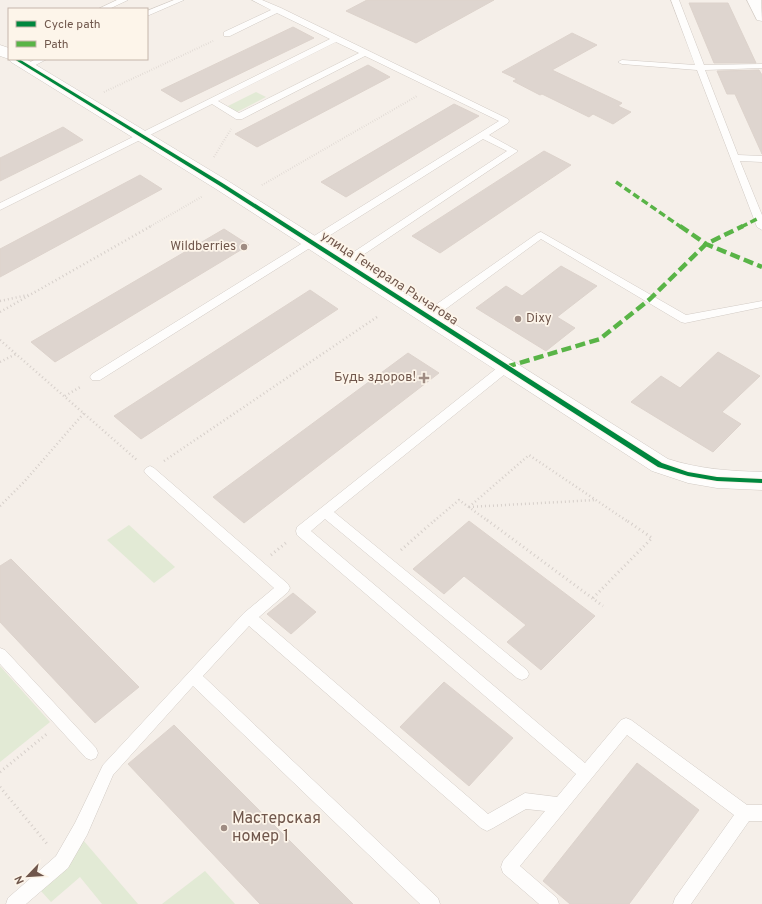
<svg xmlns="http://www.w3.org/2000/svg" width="762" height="904" font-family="Overpass,sans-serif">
	<rect width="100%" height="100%" fill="#f5efe9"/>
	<g fill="#e2ead5">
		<polygon points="256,92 266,97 237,112 228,106"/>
		<polygon points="129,525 175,567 154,583 107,540"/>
		<polygon points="0,666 50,722 0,762"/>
		<polygon points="83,840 138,904 102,904 80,877 51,902 41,891"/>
		<polygon points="205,871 235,904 162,904"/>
	</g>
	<g fill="#ded5cf" stroke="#ddd3cc">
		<polygon points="367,0 494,0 416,43 346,11"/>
		<polygon points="689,3 728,3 756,63 714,63"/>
		<polygon points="293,27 314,38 181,102 161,90"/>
		<polygon points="572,33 597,45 552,70 622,103 618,106 631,112 613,124 593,114 589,117 542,94 540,95 513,81 517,79 502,72"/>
		<polygon points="368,65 390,77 257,147 235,134"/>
		<polygon points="759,70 762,75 762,154 735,94 727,94 717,71"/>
		<polygon points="454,104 479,116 346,197 321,182"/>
		<polygon points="63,127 83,140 0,181 0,158"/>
		<polygon points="544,151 571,165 440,253 412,236"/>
		<polygon points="140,175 162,189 0,277 0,249"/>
		<polygon points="224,229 249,245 55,362 31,342"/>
		<polygon points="561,266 597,286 557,317 575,328 546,351 476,308 506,286 522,296"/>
		<polygon points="310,290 338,309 141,439 114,416"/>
		<polygon points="718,352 760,376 722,412 741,424 713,452 631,402 661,376 680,388"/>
		<polygon points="408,353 439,373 244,523 213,497"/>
		<polygon points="469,521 595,616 541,670 507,642 526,625 464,576 444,594 413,569"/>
		<polygon points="11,559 139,687 95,723 0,622 0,566"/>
		<polygon points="293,593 316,612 291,634 267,614"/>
		<polygon points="444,682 513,738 469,786 400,727"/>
		<polygon points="174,725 353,904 260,904 128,764"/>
		<polygon points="637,763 699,810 629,904 570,904 543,881"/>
	</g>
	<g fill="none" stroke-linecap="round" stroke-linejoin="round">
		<defs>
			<g id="lane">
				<polygon points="117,0 128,0 109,9 98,9"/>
				<polygon points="174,0 184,0 147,16 147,11"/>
				<path d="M252,0H262L281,8L508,119L509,121L508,123L489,135L518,151L348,265H340L339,263L340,261L507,151L483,139L100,380H92L90,377L92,374L499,121L365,56L242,119H236L212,104L0,210V203L330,39L277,13L230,36H224V32L271,10ZM336,42L359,53L239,113L218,101Z"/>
				<polygon points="671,0 679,0 704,65 762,64 762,68 705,70 738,155 762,156 762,162 740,161 762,215 762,230 757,227 697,70 622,64 618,62 622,60 695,65"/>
				<polygon points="36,59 47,59 30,68 24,68 23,66"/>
				<polygon points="541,232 686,315 762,301 762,307 685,323 681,322 541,239 432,319 424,319 423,316 424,313 538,233"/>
				<polygon points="506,363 510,364 512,367 510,370 334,512 527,670 529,674 527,678 522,680 517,678 325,519 311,531 585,763 621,720 626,718 631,720 747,805 762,805 762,821 749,821 691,904 673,904 675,898 734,815 627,735 520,866 557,898 559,904 539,904 503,873 501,867 503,861 545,811 526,809 493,828 487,831 481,828 249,626 203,676 438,898 440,904 420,904 193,686 113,775 87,835 68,868 26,904 6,904 8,898 56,856 75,823 103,765 244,613 274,588 146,474 144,471 146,468 150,466 154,468 288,584 290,588 288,592 259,617 488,814 525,793 557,797 576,774 297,535 296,531 297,527 321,508 502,364"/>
				<polygon points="0,648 5,650 96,748 98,753 96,758 91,760 86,758 0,664"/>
			</g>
			<g id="street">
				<polygon points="747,0 761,0 762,21 757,20"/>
				<path d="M0,45L9,48V59H26L228,181L668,459C699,469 729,471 762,472V490L717,488L688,483L652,471L216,189L11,62L9,59L0,56Z"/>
			</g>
		</defs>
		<use href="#lane" stroke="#d2cbc5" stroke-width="1"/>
		<use href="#street" stroke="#d2cbc5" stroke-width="1"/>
		<g stroke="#d6cfca" stroke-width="2" stroke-dasharray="0.5 2" stroke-linecap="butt">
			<polyline points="104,92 213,41"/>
			<polyline points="214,157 231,129"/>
			<polyline points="262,185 417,96"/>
			<polyline points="149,227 203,196"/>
		</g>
		<g stroke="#d6cfca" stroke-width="2.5" stroke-dasharray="1 3" stroke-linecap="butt">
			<polyline points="0,301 28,295"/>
			<polyline points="0,312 151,226"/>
			<polyline points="0,340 138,461"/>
			<polyline points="0,362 16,354"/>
			<polyline points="65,396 82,386"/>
			<polyline points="164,461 377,317"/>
			<polyline points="0,506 24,482 84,413"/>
			<polyline points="469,507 529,455 627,521"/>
			<polyline points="469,507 596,500"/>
			<polyline points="434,521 459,500 488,521"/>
		</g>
		<g stroke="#d6cfca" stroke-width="3" stroke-dasharray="1 3.5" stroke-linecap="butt">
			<polyline points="487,520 603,606"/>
			<polyline points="401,550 435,520"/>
			<polyline points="271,555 287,542"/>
			<polyline points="593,598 652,538 626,520"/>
			<polyline points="0,772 48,733"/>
			<polyline points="0,787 48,845"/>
		</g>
		<use href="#lane" fill="#fefdfc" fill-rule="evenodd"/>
		<use href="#street" fill="#fefdfc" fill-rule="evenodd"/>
		<g stroke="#59b447" stroke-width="3.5" stroke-dasharray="7 3.5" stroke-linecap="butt">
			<polyline points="616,182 681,227"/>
			<polyline points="741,227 759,218"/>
		</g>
		<g stroke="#59b447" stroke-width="4.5" stroke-dasharray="10 4.5" stroke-linecap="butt">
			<polyline points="680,226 706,244 762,267"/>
			<polyline points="506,367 600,339 650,299 706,244 743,226"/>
		</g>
		<defs>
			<polygon id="cycleway" points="14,59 19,59 224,184 662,463 688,472 717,477 762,479 762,483 717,481 688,476 658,467 220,186"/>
		</defs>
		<use href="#cycleway" stroke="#fdf5ea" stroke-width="2"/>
		<use href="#cycleway" fill="#00873e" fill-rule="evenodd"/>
	</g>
	<g fill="#9f8c83" stroke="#fdf5ea" stroke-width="1.5">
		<circle cx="244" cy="247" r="4"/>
		<circle cx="518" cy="319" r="4"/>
		<path d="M422 372h4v4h4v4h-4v4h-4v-4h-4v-4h4z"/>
		<circle cx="224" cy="828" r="4"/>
	</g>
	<g text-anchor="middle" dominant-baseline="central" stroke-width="3.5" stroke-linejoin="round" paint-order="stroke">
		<g font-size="13" fill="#70574c" stroke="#fdf5ea" text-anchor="end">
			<text x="236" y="247">Wildberries</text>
			<text x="526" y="319" text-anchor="start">Dixy</text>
			<text x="416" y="378">Будь здоров!</text>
		</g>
		<g font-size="13" fill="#70574c" stroke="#fdf5ea">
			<text transform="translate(389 279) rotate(33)">улица Генерала Рычагова</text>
		</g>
		<g font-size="16" fill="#70574c" stroke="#fdf5ea" text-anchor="start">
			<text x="232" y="819">Мастерская<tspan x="232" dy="18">номер 1</tspan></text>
		</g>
	</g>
	<rect x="8" y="8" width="140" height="52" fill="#fdf5ea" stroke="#c5b6ab"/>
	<rect x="16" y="21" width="20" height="6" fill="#00873e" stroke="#c5b6ab"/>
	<text x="44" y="28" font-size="12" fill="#70574c">Cycle path</text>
	<rect x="16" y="41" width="20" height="6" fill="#59b447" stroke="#c5b6ab"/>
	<text x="44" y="48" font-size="12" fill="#70574c">Path</text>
	<g transform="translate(28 876) rotate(245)" stroke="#fdf5ea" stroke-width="3" paint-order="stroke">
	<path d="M0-3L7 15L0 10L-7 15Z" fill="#70574c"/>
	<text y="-6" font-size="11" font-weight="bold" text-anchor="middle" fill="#70574c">N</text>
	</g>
</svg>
